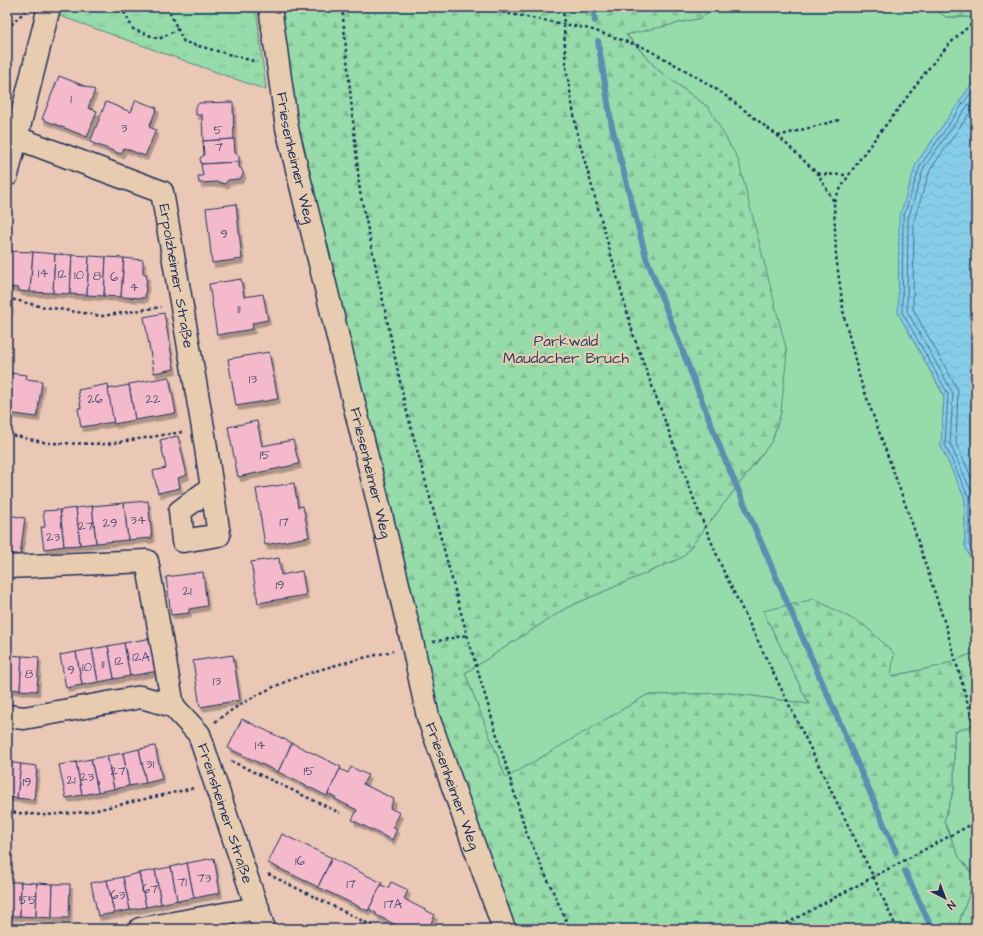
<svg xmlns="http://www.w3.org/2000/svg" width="983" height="936" font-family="'Architects Daughter',sans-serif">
	<defs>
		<pattern id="forest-firs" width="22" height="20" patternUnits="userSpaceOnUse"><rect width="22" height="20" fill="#96dcaa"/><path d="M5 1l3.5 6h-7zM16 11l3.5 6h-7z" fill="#81bd95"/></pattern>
		<pattern id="park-tufts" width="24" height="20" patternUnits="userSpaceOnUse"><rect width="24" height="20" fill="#96dcaa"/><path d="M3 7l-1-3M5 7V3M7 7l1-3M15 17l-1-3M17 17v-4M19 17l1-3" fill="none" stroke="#81bd95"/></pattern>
		<pattern id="water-waves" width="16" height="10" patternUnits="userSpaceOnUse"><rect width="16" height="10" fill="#86cee8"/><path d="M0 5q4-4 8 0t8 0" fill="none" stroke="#73b1c9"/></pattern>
		<filter id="shadow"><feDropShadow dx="2.5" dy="4.5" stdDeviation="0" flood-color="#0004"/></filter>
	</defs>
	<rect width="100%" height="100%" fill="#eac8b5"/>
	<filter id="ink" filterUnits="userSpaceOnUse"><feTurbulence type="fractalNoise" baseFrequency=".025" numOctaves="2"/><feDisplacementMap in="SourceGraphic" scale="8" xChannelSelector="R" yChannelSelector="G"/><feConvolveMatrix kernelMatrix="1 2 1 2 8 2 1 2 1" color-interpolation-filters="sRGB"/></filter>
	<g filter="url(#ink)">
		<g fill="#96dcaa" stroke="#588684">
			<polygon points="714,7 932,7 946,17 976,17 976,78 916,164 898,313 944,396 941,446 965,499 965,546 976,570 976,652 940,666 891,676 763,611 809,704 731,693 647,695 506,779 465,673 566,608 683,557 772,441 781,412 709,108 658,70 626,34 701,18"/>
			<polygon points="976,724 976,929 966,929 959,923 975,877 959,857 944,821 954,789 954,732"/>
		</g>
		<g fill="url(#forest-firs)" stroke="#588684">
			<polygon points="277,7 714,7 701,18 626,35 658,70 709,108 738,159 787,352 781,412 772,441 683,557 566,608 465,673 506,778 647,695 731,693 809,704 763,611 814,599 864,625 894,653 891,676 940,666 976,652 976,724 954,732 954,789 944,821 959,857 975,877 959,923 966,929 913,929 911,924 903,929 511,929 434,716 294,125"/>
			<polygon points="932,7 976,7 976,17 946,17"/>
		</g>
		<polygon fill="url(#park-tufts)" stroke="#588684" points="62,7 256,7 266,90 60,16"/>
		<polygon fill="url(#water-waves)" stroke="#5b8eb1" points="976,78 976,570 965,546 965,499 941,446 944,395 898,313 899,218 916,164"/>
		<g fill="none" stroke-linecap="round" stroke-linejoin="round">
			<g stroke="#466f95" stroke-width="1">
				<polyline points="976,85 920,166 903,218 902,312 948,394 945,445 969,498 969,545 976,560"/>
				<polyline points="976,94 924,167 908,219 907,311 953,393 950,444 974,497 974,544 976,549"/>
				<polyline points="976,104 930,170 914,220 913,309 958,390 956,443 976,488"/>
			</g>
			<g stroke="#5b8eb1" stroke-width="6">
				<polyline points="593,7 595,21"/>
				<polyline points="598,41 612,127 646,257 723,455 896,852"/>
				<polyline points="905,871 932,929"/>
			</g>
		</g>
		<g fill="#f4bacb" stroke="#1b2f5e" filter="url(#shadow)">
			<polygon points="59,76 95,90 88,108 97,111 87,137 42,119"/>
			<polygon points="136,100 157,108 149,127 156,130 145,156 124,148 121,154 90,142 106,102 131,112"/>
			<polygon points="233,102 234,139 203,141 202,115 196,115 196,107 199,103"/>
			<polygon points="234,139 235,153 239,156 239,162 201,164 200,158 204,155 203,141"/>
			<polygon points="239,162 239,167 243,171 243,175 240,179 228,180 225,184 218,182 199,183 198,176 203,176 201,164"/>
			<polygon points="236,204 242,259 212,263 206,208"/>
			<polygon points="7,251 33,252 30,292 19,291 19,288 7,287"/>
			<polygon points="33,252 55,254 53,293 30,292"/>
			<polygon points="55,254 72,255 70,294 53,293"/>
			<polygon points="72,255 89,256 87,295 70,294"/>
			<polygon points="89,256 106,257 104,296 87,295"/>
			<polygon points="106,257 124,258 121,297 104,296"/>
			<polygon points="124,258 143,260 143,274 147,274 145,298 121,297"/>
			<polygon points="241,279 244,297 263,294 268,320 252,323 253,329 217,335 209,284"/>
			<polygon points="7,304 11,305 7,322"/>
			<polygon points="164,313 174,369 154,373 144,317"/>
			<polygon points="269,352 278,399 236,406 228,359"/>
			<polygon points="7,373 10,373 7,394"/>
			<polygon points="10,373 27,375 26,379 42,381 37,417 7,413"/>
			<polygon points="169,377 176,413 135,420 129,384"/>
			<polygon points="108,384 114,422 81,427 78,408 81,408 78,390"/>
			<polygon points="129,385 135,420 114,424 108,389"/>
			<polygon points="257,421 262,446 293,440 299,464 238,477 228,427"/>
			<polygon points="178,436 187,475 178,478 180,488 158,493 153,471 166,468 160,440"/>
			<polygon points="294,483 298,507 303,506 309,537 265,545 256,489"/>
			<polygon points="148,501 152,538 128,540 124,503"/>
			<polygon points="124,503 128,540 96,543 92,506"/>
			<polygon points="92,506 96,543 80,545 76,508"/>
			<polygon points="76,508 80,545 64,546 60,510"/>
			<polygon points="60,510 64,546 44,549 41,527 45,527 43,511"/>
			<polygon points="8,515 25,518 20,555 7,552"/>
			<polygon points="279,558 281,575 302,571 306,595 258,603 251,562"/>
			<polygon points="203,572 207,606 189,609 189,613 171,615 166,577"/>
			<polygon points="152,638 158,671 130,676 124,643"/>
			<polygon points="124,643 130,676 114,679 108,646"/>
			<polygon points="108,646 114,679 98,682 92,649"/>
			<polygon points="92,649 98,682 82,685 76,652"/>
			<polygon points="76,652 82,685 66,688 60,655"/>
			<polygon points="7,655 22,656 20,690 7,689"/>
			<polygon points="233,655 240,700 200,707 193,661"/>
			<polygon points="22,656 39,657 37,691 20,690"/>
			<polygon points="242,719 292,743 278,772 228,748"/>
			<polygon points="292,743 341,767 327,796 278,772"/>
			<polygon points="155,746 162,779 146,783 139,749"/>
			<polygon points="139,749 146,783 129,786 123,753"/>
			<polygon points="123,753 129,786 114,789 107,756"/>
			<polygon points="107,756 114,789 98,792 91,759"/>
			<polygon points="91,759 98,792 82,795 76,762"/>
			<polygon points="7,762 21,764 17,798 7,797"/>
			<polygon points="76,762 82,795 66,798 59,765"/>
			<polygon points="21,764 37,766 34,800 17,798"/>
			<polygon points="351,767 368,775 363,784 394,799 390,808 400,813 393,827 397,829 392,840 352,820 357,810 335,799 336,798 328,794 340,769 348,773"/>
			<polygon points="282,834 332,858 318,887 268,863"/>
			<polygon points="214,858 220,893 194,898 187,863"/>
			<polygon points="332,858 382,883 368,911 318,887"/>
			<polygon points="187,863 194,898 177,901 171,867"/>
			<polygon points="171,867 177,900 161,904 155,870"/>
			<polygon points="155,870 161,904 146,907 139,873"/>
			<polygon points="139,873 146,907 130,910 123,877"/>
			<polygon points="123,877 130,910 114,913 107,880"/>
			<polygon points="107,880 114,913 98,916 91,883"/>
			<polygon points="7,882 21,882 20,916 7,916"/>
			<polygon points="21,882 37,883 36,917 20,916"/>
			<polygon points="391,882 408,890 404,899 435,915 431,923 441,929 396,929 398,926 376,915 376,913 369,909 381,885 388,888"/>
			<polygon points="37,883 53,884 52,918 36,917"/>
			<polygon points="53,884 70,884 69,918 52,918"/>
		</g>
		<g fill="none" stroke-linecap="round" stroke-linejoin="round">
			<defs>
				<g id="minor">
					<path id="s1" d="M270,7L287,128L413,646L428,717L504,929"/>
					<path id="s2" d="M17,138L162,192L203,428L219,535L183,541L180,511L211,488"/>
					<polyline points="7,175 49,7"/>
					<polyline points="7,567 147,561 173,706"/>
					<path id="s3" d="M7,716L24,718L141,697L173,706L199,734L264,929"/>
					<polyline points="140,929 258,908"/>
				</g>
			</defs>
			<use href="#minor" stroke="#1b2f5e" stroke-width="25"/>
			<g stroke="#1b2f5e" stroke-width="2.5" stroke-dasharray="3 3" stroke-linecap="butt">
				<polyline points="93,7 124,12 133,7"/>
				<polyline points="167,7 184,42 257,62"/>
				<polyline points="342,7 360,192 405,405 467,635 526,832 570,929"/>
				<polyline points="473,7 590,29 645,48 692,74 722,93 778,136 818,174 834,202 836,256 844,316 860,379 912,523 946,627 976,732"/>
				<polyline points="563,7 566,67 577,133 634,337 696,505 724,572 873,876 897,929"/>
				<polyline points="291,8 306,7"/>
				<polyline points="70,9 79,9 84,7"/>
				<polyline points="124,12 133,29 159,39 178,29"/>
				<polyline points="7,29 25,11"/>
				<polyline points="778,136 839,120"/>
				<polyline points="818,174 847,175"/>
				<path d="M834,201C851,167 876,138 899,108C922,77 944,44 976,21"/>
				<polyline points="7,298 39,306 102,316 161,307"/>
				<polyline points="7,434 47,443 107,444 182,432"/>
				<polyline points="433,642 467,635"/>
				<path d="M215,722C272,679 325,667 393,651"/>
				<polyline points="231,761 340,813"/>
				<polyline points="7,812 44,815 87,812 194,788"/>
				<polyline points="268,874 379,929"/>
				<polyline points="776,929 976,822"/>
			</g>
			<use href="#minor" stroke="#e8ccaf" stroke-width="22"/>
		</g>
	</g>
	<g text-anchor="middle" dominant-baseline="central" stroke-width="4" stroke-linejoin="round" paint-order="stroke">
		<g font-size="13" fill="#515279">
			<text x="71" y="99">1</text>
			<text x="124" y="128">3</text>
			<text x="218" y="130">5</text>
			<text x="219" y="147">7</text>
			<text x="224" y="234">9</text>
			<text x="43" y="273">14</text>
			<text x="62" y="274">12</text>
			<text x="79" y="275">10</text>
			<text x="97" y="276">8</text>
			<text x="114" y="277">6</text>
			<text x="134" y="287">4</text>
			<text x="239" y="309">11</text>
			<text x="253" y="379">13</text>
			<text x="95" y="399">26</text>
			<text x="153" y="399">22</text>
			<text x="265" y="455">15</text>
			<text x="138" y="520">34</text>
			<text x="284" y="522">17</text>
			<text x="110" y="523">29</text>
			<text x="86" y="526">27</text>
			<text x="53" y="537">23</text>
			<text x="280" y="585">19</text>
			<text x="187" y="591">21</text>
			<text x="141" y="657">12A</text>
			<text x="119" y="661">12</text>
			<text x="103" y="664">11</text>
			<text x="87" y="667">10</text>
			<text x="71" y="670">9</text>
			<text x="29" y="674">8</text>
			<text x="217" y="681">13</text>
			<text x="260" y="745">14</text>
			<text x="150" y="764">31</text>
			<text x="118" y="771">27</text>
			<text x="309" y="771">15</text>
			<text x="87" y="777">23</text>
			<text x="71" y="780">21</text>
			<text x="27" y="782">19</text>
			<text x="300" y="861">16</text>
			<text x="204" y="878">73</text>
			<text x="182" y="882">71</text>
			<text x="351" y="884">17</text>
			<text x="150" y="889">67</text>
			<text x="118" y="895">63</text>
			<text x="28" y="900">55</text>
			<text x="393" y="904">17A</text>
		</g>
		<g font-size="15" fill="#1b2f5e" stroke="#e8ccaf">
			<text stroke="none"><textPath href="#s1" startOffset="153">Friesenheimer Weg</textPath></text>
			<text stroke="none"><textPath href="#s2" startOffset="240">Erpolzheimer Straße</textPath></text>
			<text stroke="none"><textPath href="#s1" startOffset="477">Friesenheimer Weg</textPath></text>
			<text stroke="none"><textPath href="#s1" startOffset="801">Friesenheimer Weg</textPath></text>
			<text stroke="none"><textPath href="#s3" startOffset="291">Freinsheimer Straße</textPath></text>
		</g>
		<g font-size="15" fill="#274066" stroke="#e8ccaf">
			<text x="566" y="341">Parkwald<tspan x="566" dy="17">Maudacher Bruch</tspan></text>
		</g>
	</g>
	<rect width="983" height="936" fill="none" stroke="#e8ccaf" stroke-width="24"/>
	<rect x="12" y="12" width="959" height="912" fill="none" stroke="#1b2f5e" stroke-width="1.5" filter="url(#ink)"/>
	<g transform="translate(945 898) rotate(138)" stroke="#e8ccaf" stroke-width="3" paint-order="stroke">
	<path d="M0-3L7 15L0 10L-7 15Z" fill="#1b2f5e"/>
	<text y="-6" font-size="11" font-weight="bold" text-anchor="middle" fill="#1b2f5e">N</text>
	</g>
</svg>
